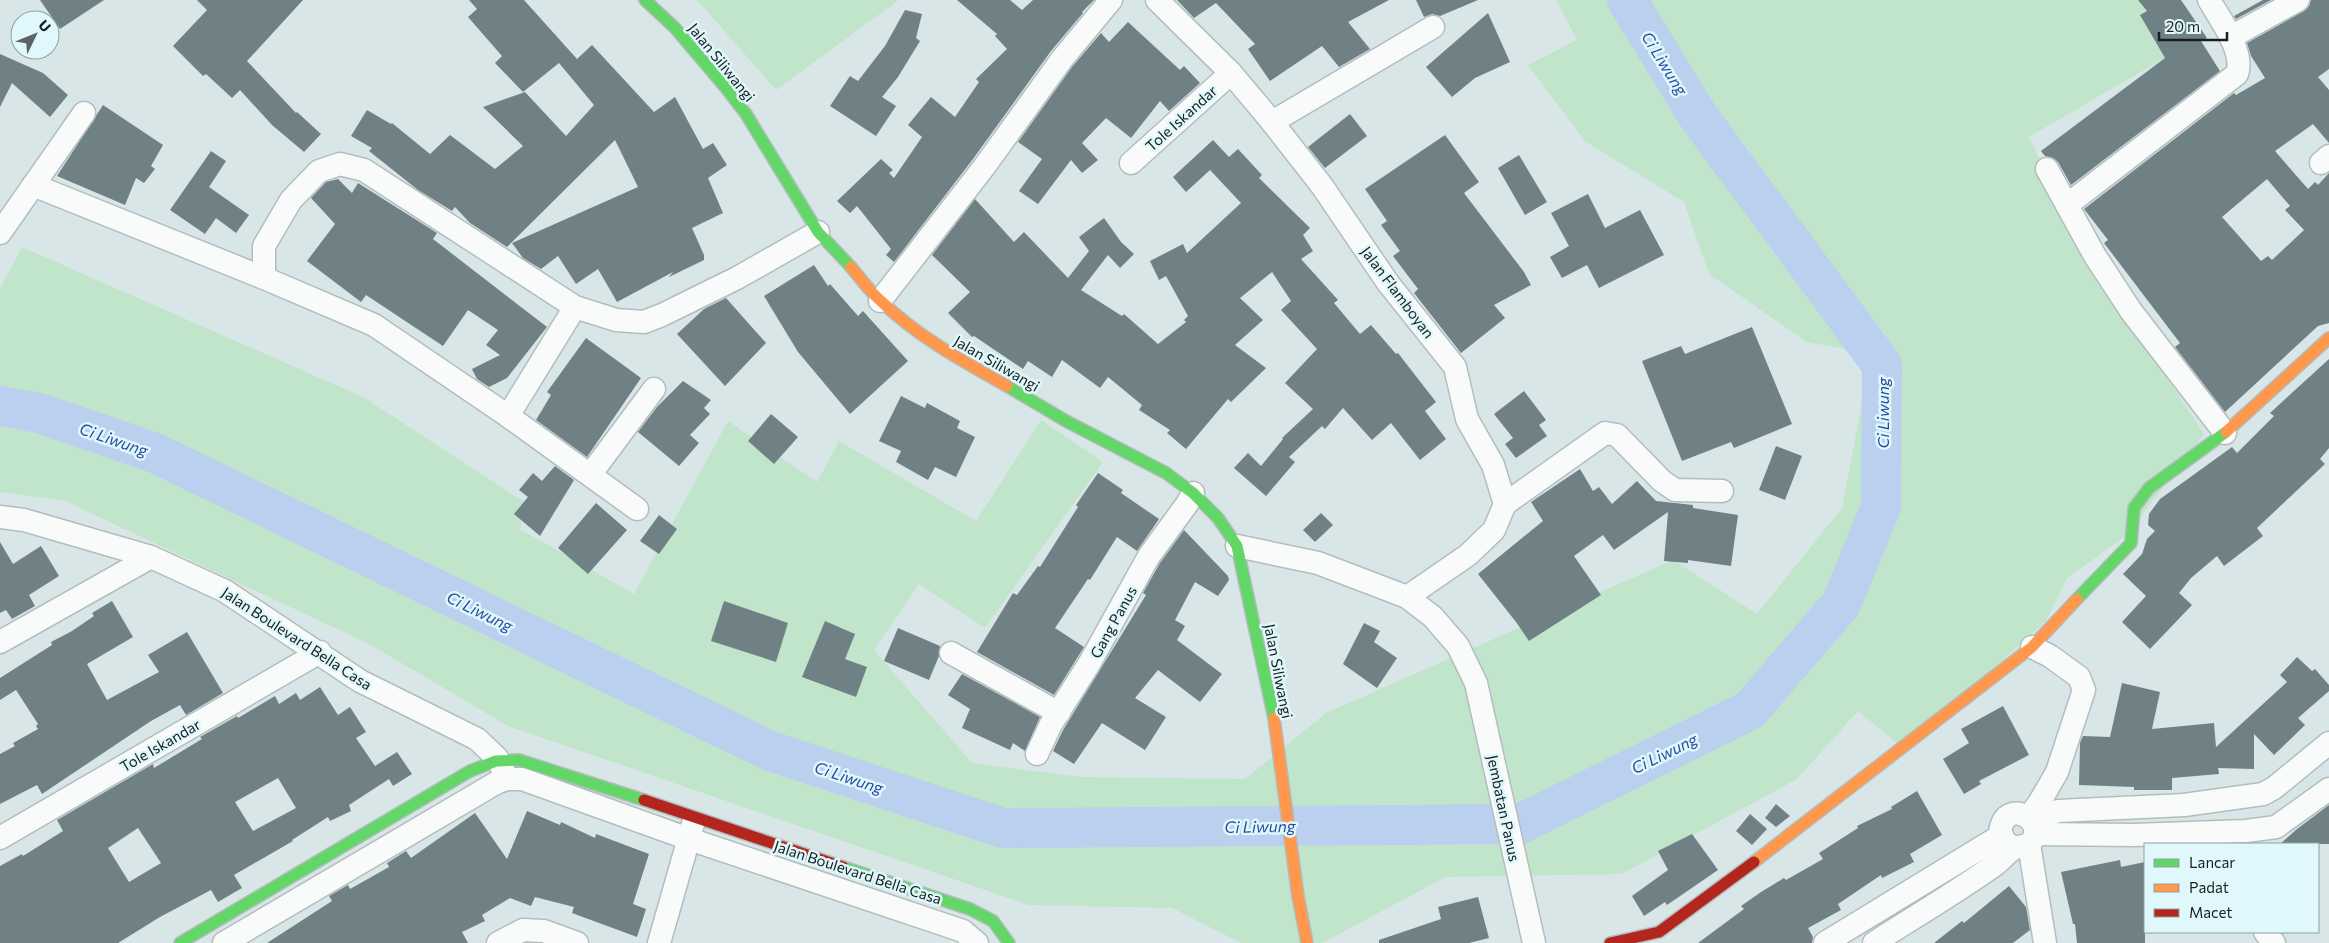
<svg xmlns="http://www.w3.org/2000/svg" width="2329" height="943" font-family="Commissioner,sans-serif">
	<rect width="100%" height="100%" fill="#d9e6e7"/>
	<g fill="#c1e5ca">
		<polygon points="697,0 899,0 776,90"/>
		<polygon points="1556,0 2140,0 2170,55 2029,137 2082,249 2204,434 2126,536 2067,578 2046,621 1904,749 1858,711 1797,779 1622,874 1446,877 1322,943 1241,943 1172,908 1029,905 508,726 371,645 65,501 0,492 0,289 22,247 363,397 524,502 520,529 634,594 728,421 817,482 839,441 976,521 1041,420 1103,462 985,628 919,584 874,650 972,763 1081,777 1245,779 1326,713 1673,560 1757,614 1842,508 1871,354 1807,342 1709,274 1684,202 1586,142 1528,65 1577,40"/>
	</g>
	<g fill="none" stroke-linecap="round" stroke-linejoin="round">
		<polyline stroke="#bbcfef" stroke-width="40" points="0,406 39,413 155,453 770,751 1003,828 1520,824 1750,710 1841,604 1881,507 1882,365 1698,116 1627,0"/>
	</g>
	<g fill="#708186" fill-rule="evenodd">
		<polygon points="40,0 104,0 60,29"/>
		<polygon points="197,0 303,0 247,61 296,113 297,112 321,134 304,152 272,125 240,90 232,98 206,74 203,76 173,46 207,10"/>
		<polygon points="469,0 524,0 577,59 592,45 654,112 675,97 703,149 713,143 727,165 708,178 723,213 692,228 704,255 704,260 669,277 673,272 617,302 598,269 576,284 558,256 541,269 523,258 512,243 638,187 615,140 507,247 470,223 455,207 452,211 418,190 369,151 372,148 351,136 367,110 391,124 392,123 430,154 450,135 495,169 523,146 483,107 525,92 566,136 594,105 559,63 523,92 495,63 502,56 468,17 477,9"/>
		<polygon points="957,0 1010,0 1022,10 1033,0 1094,0 1082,12 1083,13 1051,51 973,159 894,262 886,255 891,249 857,206 850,213 837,201 881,159 893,170 889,173 894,178 922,137 908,125 931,97 955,117 979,82 976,79 1007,49 995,36 997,34"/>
		<polygon points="1177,0 1389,0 1348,22 1370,49 1339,67 1322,46 1270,81 1248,49 1255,44 1216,3 1194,18"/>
		<polygon points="1416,0 1478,0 1440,16 1432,14 1424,17"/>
		<polygon points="2138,0 2181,0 2207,38 2201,41 2220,71 2071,185 2058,162 2053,158 2045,156 2041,151 2165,58 2140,15 2147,11"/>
		<polygon points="2263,0 2271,0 2236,19 2234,16"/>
		<path d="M2311,0H2329V69L2318,77L2329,90V143L2313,124L2275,151L2308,189L2315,182L2318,185L2329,173V323L2318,326L2225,412L2175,347L2180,343L2104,243L2108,240L2084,209L2234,93L2236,95L2265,78L2251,56L2247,43L2304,11L2309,6ZM2267,179L2290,206L2285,210L2304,230L2272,260L2268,256L2261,261L2222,217Z"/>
		<polygon points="905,10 922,14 916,38 920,41 898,77 882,97 896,106 876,136 830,106 850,76 858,81 885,46"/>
		<polygon points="1488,13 1510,62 1475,78 1452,97 1426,67"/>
		<polygon points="1128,22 1180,70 1184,66 1200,83 1169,111 1160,101 1131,138 1106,118 1082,143 1098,160 1082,173 1071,160 1038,204 1019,191 1042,159 1018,142 1072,67 1101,33 1109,42"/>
		<polygon points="0,54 43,73 68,95 50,117 12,83 0,107"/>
		<polygon points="103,105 163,145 151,166 155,169 144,183 136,178 125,205 57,176"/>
		<polygon points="1350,114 1367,136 1325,168 1308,147"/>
		<polygon points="1445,135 1479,182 1464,193 1524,272 1531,285 1494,305 1505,318 1461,353 1414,293 1418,289 1393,256 1400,251 1381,225 1387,221 1365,189"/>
		<polygon points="1213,140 1229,157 1238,149 1262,175 1259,178 1310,228 1303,235 1313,251 1301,259 1338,300 1334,303 1360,334 1371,325 1396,354 1398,353 1436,402 1425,411 1446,439 1420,460 1391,423 1372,440 1343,408 1325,429 1322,426 1289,457 1295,462 1266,496 1234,468 1248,453 1261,466 1283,439 1282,438 1313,409 1285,383 1317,349 1281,310 1291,301 1272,272 1240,298 1263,320 1235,345 1266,368 1231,402 1228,399 1186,449 1167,433 1170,430 1139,410 1142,405 1108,377 1100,388 1062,360 1052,377 1028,361 1023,369 974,336 972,337 948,313 970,292 932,255 975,199 1014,242 1024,232 1068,278 1089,251 1079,237 1104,218 1121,242 1134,254 1120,268 1108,255 1081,290 1122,316 1124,314 1158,344 1186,322 1184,320 1188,316 1166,276 1159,280 1150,261 1183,244 1187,253 1241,203 1210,170 1186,192 1173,177"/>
		<polygon points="211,151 226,161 209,187 249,215 236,233 216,218 205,234 170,210"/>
		<polygon points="1519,155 1547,202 1525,215 1498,168"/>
		<polygon points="338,179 352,193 358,183 437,233 433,239 547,327 507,378 489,387 477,379 472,369 500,355 486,345 498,330 468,310 443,346 366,295 361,302 307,261 335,224 311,198 326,182"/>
		<polygon points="1588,194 1605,228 1640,210 1664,255 1599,288 1587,265 1562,278 1550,257 1569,246 1551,213"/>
		<polygon points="814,265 828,286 830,284 858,316 863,311 908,361 850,414 798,352 764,296"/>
		<polygon points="726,298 766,343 725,386 677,334 704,309"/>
		<polygon points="1752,327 1792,424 1734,448 1731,442 1682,461 1642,361 1681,346 1685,354"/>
		<polygon points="586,338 641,378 587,457 536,420 551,395 547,392"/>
		<polygon points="2329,359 2329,448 2320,459 2325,464 2257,528 2263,536 2224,566 2217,556 2191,578 2179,593 2192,605 2150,649 2122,622 2146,596 2123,574 2142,554 2147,539 2155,531 2148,525 2149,514 2160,499 2232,447 2237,453 2274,416 2270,413"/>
		<polygon points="683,381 711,400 704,408 710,414 690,435 699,443 679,466 638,432 657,407"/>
		<polygon points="1524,391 1546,420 1539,425 1547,436 1516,458 1505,444 1513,438 1494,414"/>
		<polygon points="901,396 925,408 927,403 960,421 957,428 975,437 956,477 935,467 928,480 896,462 901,451 879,441"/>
		<polygon points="771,414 798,437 774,464 748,441"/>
		<polygon points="1776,446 1802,456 1785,500 1759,490"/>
		<polygon points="555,466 574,480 540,536 514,514 528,497 519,490 533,473 542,481"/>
		<polygon points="1580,469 1593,491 1599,487 1612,504 1637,481 1656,501 1693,505 1693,508 1738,515 1731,566 1688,560 1688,563 1664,561 1668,512 1614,550 1603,535 1574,556 1601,595 1529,641 1516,622 1478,574 1543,521 1531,502"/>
		<polygon points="1098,473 1123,490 1121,493 1159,519 1137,551 1117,537 1090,580 1088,579 1055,628 1084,647 1054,695 977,652 1013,593 1017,595 1038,566 1040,567 1078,507 1076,505"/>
		<polygon points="596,503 627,530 588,574 558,548"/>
		<polygon points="1321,513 1333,525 1315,542 1303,530"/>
		<polygon points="659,515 677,529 659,554 640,541"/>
		<polygon points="1184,530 1228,576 1229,580 1218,596 1195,582 1175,620 1185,626 1177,640 1222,674 1200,702 1158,670 1135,698 1166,717 1145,750 1102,723 1074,764 1053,751 1063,730 1146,595 1143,593 1160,563"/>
		<polygon points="0,542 13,564 41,546 59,576 29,595 35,606 12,619 6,610 0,613"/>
		<polygon points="112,601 133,637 87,664 107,700 159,672 148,655 187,632 223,693 186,715 180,705 151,721 42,794 37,785 0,804 0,754 15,746 13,743 38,729 36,726 38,724 16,690 0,700 0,678 52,645 51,642 72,631 94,616 92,613"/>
		<polygon points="724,601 788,623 776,662 711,641"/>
		<polygon points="825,621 855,634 845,659 867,667 856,697 802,677"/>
		<polygon points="1364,623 1380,631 1374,642 1397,658 1377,688 1343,664"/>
		<polygon points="898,628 940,646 939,656 929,680 884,661"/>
		<polygon points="2297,657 2312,671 2315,669 2329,685 2329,691 2298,718 2305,725 2274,755 2254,734 2254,769 2218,768 2219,774 2172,778 2172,790 2134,790 2134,787 2079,785 2080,743 2083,736 2110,737 2122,683 2160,692 2152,729 2214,723 2216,747 2287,682 2280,675"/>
		<polygon points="962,674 1040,717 1025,751 1013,743 1010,750 962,728 970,709 948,695"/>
		<path d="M320,687L338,715L350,707L366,732L356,738L375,766L397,752L412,774L393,786L389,779L349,805L351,811L330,821L328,817L292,840L293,841L234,875L242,888L218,902L211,890L160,917L118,943H0V866L22,854L23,856L63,831L57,820L153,764L154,768L202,739L200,737L237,716L238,718L275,696L279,704L296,693L300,700ZM278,778L296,808L253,831L235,802ZM138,828L161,863L129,882L108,848Z"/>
		<polygon points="2003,706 2029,755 1979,781 1981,784 1964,794 1943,759 1969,743 1961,729"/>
		<polygon points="1917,791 1942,835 1910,854 1914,862 1882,878 1881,875 1838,904 1841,910 1808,928 1813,937 1812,943 1698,943 1744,909 1741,906 1761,892 1784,878 1786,880 1823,859 1819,853 1858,828 1857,826 1892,809 1891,807"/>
		<polygon points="1776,804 1790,816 1776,827 1765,818"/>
		<polygon points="2329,805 2329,844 2280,844 2297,829"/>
		<polygon points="527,811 560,825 561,822 595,838 596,834 649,854 633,904 646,909 637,937 572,913 574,907 535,897 531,906 510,898 482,915 485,921 462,932 468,943 267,943 332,901 329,896 348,885 350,889 389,867 387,863 406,851 411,858 475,813 507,859"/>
		<polygon points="1750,814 1767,829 1752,845 1736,831"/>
		<polygon points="1692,834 1718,870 1667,905 1665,902 1644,916 1632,896 1668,870 1658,851"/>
		<polygon points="2120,860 2121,867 2145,862 2145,943 2077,943 2075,924 2073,924 2061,872"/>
		<polygon points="2009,886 2026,907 2030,930 2013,943 1934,943 1962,921 1964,923"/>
		<polygon points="1478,897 1489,938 1469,943 1379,943 1379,940 1441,919 1438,907"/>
	</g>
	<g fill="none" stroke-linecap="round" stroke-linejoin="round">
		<defs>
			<g id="street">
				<polyline points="1157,0 1231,73 1272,122 1322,186 1388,283 1455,367 1467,419 1493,465 1505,504 1494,530 1468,555 1407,597"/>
				<polyline points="2231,37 2298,0"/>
				<polyline points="1272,122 1433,27"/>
				<polyline points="1131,163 1231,73"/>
				<polyline points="2321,163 2329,156"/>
				<polyline points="2047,169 2095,256 2131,311 2225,433"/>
				<polyline points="33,185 264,278 374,325 508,416 637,509"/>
				<path d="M2067,205L2237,74C2245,52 2220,19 2209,0"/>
				<polyline points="0,233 84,113"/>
				<polyline points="264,278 264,246 291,200 319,171 340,164 364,170 575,307 616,320 644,322 662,315 737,278 818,232"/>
				<polyline points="880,301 984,167 1062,59 1111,0"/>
				<polyline points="508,416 575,307"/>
				<polyline points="590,475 654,389"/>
				<polyline points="1505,504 1605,433 1617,435 1662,481 1675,490 1722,491"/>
				<polyline points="0,517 24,520 151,557 225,591 360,681 477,739 497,758 505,774"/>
				<polyline points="1237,546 1318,563 1407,597 1433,617 1458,646 1476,683 1534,943"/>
				<polyline points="0,642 151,557"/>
				<polyline points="951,653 1059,713"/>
				<polyline points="1037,754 1051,724 1089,664 1149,556 1187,504 1193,493"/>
				<polyline points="2029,817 2039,803 2057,772 2084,690 2079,677 2050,656 2032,647"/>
				<polyline points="2031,820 2058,811 2184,805 2263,794 2274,788 2329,743"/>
				<polyline points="2035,834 2134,835 2246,831 2276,827 2329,789"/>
				<polyline points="0,838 320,652"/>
				<polyline points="2029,844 2045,943"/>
				<polyline points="2265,932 2274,943"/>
				<polyline points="224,943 496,783 507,779 522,779 689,839 963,931 977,943"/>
				<polyline points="498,943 523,930 544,931 577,943"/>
				<polyline points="659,943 693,824"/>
				<polyline points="1825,943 2002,835"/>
				<path d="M1874,943C1914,917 1957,892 1996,864C2002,859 2007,853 2013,849C2018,845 2025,848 2030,843C2049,824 2012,799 2002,824C1997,835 2005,843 2014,848"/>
			</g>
			<g id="fast">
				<polyline points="645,0 675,28 726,88 746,114 818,232 851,267"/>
				<polyline points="1007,386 1066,421 1166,473 1193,493 1218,518 1237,546 1274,718"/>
				<polyline points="2077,599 2131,543 2134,508 2149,488 2226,432"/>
				<polyline points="843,867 970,909 993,921 1009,943"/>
				<polyline points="180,943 470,771 496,761 519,760 644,800"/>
			</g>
			<g id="slow">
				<path d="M851,267C861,279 870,292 882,302C918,337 963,361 1007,386"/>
				<polyline points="2226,432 2329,338"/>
				<polyline points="1274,718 1298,896 1307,943"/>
				<polyline points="1754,862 2032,647 2077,599"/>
			</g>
			<g id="jam">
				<polyline points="644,800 843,867"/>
				<polyline points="1610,943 1659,932 1754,862"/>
			</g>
		</defs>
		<use href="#street" stroke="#b3bdbe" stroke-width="25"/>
		<use href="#fast" stroke="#b3bdbe" stroke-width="14"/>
		<use href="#slow" stroke="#b3bdbe" stroke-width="14"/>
		<use href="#jam" stroke="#b3bdbe" stroke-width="14"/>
		<use href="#street" stroke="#f9fbfb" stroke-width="22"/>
		<use href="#fast" stroke="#63d668" stroke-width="11"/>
		<use href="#slow" stroke="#ff974d" stroke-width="11"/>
		<use href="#jam" stroke="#b3261e" stroke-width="11"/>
	</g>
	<g text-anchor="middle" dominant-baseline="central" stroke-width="5" stroke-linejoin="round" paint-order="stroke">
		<g font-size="15" fill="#171f20" stroke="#e0f8fb">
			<text transform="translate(722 62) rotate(51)">Jalan Siliwangi</text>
			<text transform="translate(1181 118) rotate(-42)">Tole Iskandar</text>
			<text transform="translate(1398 292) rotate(53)">Jalan Flamboyan</text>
			<text transform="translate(997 363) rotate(30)">Jalan Siliwangi</text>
			<text transform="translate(1113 622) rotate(-61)">Gang Panus</text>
			<text transform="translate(297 638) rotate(33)">Jalan Boulevard Bella Casa</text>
			<text transform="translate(1279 671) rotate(79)">Jalan Siliwangi</text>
			<text transform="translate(160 745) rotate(-30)">Tole Iskandar</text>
			<text transform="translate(1504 808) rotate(78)">Jembatan Panus</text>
			<text transform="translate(858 872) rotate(18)">Jalan Boulevard Bella Casa</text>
		</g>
		<g font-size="16" font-style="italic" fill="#274ca2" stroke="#e0f8fb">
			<text transform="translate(1665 63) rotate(58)">Ci Liwung</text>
			<text transform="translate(1882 413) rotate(-90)">Ci Liwung</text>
			<text transform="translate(114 439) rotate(19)">Ci Liwung</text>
			<text transform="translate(480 611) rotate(26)">Ci Liwung</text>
			<text transform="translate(1664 753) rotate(-26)">Ci Liwung</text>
			<text transform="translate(849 777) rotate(18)">Ci Liwung</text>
			<text transform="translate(1260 826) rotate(-1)">Ci Liwung</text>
		</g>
	</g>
	<rect x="2144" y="843" width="175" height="90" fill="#e0f8fb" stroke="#90a1a3"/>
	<rect x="2154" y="859" width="25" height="8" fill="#63d668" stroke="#90a1a3"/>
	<text x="2189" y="868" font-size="15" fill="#171f20">Lancar</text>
	<rect x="2154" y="884" width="25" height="8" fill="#ff974d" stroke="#90a1a3"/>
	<text x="2189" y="893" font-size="15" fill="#171f20">Padat</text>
	<rect x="2154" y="909" width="25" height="8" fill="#b3261e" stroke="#90a1a3"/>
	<text x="2189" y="918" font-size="15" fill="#171f20">Macet</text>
	<g transform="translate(35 35) rotate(47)"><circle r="24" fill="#e0f8fb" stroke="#90a1a3"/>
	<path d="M0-4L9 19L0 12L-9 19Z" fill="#5b6566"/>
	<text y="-8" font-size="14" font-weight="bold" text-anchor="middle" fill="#171f20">U</text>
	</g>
	<path d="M2159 32v8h68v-8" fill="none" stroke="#171f20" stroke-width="2.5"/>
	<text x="2166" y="32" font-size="15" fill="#171f20" stroke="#e0f8fb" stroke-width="4" paint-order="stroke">20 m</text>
</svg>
